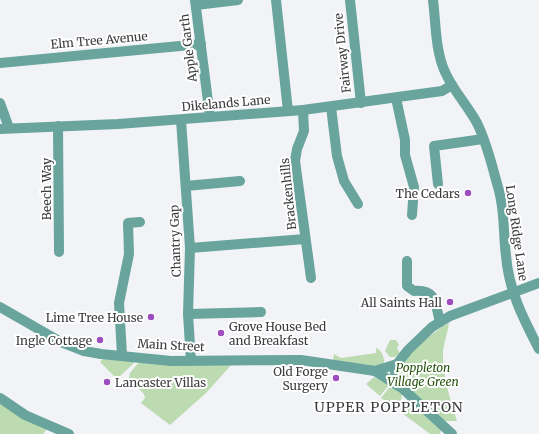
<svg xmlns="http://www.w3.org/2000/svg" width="539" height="434" font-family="Merriweather,serif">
	<rect width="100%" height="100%" fill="#f1f3f6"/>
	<g fill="#bcdbb1">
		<path d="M449,323C448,332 444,341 443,351C442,374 450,399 457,421H443L399,380C399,376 399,371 400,367C405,354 436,330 449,323Z"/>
		<polygon points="390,340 396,340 399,345 397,348 400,353 395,357 390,357 385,351"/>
		<path d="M376,348C381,349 385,358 384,363L379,367L333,361L334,354L341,358L376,353Z"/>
		<polygon points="103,359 134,361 134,363 117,379 100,362"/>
		<polygon points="139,362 232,364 206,393 170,425 141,403 145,398 144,394 129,379 130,373"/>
		<polygon points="374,377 389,385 380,396 366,384"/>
		<polygon points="391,385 402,394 401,401 397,409 381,398"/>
		<polygon points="407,399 441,430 440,434 430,434 402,413"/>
		<polygon points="0,404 47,429 43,434 0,434"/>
	</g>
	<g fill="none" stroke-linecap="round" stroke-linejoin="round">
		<g stroke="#69a49d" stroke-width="10">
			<polyline points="195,0 210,117"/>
			<polyline points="276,0 288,111"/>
			<polyline points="350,0 361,103"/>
			<path d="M433,0C436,23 435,50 445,72C453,90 467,105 477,123C487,143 492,166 498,187C505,209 503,233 506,256C509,291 523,318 539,349"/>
			<polyline points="196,5 238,0"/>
			<polyline points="0,63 201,44"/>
			<polyline points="396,98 405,140 405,155 414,187 412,215"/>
			<polyline points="0,103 9,128"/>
			<polyline points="331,107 337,156 344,181 358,204"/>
			<polyline points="303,110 304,131 297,149 295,161 311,278"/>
			<polyline points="181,120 190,248 188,314 191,361"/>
			<polyline points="58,126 59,252"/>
			<polyline points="0,129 118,124 303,110 442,91 452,85"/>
			<polyline points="438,184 434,146 483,139"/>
			<polyline points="186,186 240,181"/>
			<polyline points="190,248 305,239"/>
			<path d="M407,261V286L414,291C437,289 435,304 440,322"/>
			<polyline points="0,307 61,342 84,351 101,354 171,361 301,360 375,371 397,364"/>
			<polyline points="188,314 261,312"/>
			<polyline points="122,355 119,303 129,254 128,223 140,222"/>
			<polyline points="375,371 400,387"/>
			<polyline points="0,398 25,415 69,434"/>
			<polyline points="452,434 401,387 397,381 395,373 397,364 408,350 432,327 450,316 539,283"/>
		</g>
	</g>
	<g fill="#9c4ebf" stroke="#fff" stroke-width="1.5">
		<circle cx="468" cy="193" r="4"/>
		<circle cx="450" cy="302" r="4"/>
		<circle cx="151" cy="317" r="4"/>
		<circle cx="221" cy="333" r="4"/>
		<circle cx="100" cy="340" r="4"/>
		<circle cx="336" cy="378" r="4"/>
		<circle cx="107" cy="382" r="4"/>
	</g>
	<g text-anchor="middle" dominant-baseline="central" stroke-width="4" stroke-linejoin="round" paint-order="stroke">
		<g font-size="12" fill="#3b3c3d" stroke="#fff">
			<text transform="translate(99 40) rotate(-5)">Elm Tree Avenue</text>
			<text transform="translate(188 48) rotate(-97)">Apple Garth</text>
			<text transform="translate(342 53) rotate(-96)">Fairway Drive</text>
			<text transform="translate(226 103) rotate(-5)">Dikelands Lane</text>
			<text transform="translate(46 189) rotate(-90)">Beech Way</text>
			<text transform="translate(288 194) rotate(-96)">Brackenhills</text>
			<text transform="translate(517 233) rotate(82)">Long Ridge Lane</text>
			<text transform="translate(175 241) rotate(-92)">Chantry Gap</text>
			<text transform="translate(171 345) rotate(3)">Main Street</text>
		</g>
		<g font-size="12" fill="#3b3c3d" stroke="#fff" text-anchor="end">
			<text x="460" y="193">The Cedars</text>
			<text x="442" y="302">All Saints Hall</text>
			<text x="143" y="317">Lime Tree House</text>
			<text x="229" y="326" text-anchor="start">Grove House Bed<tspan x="229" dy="14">and Breakfast</tspan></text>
			<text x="92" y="340">Ingle Cottage</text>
			<text x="328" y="371">Old Forge<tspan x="328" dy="14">Surgery</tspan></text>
			<text x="115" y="382" text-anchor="start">Lancaster Villas</text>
		</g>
		<g font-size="12" font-style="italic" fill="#25520e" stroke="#fff">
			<text x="423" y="367">Poppleton<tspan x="423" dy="14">Village Green</tspan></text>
		</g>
		<g font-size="14" letter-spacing="1" fill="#3b3c3d" stroke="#fff">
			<text x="389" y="407">UPPER POPPLETON</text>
		</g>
	</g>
</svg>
